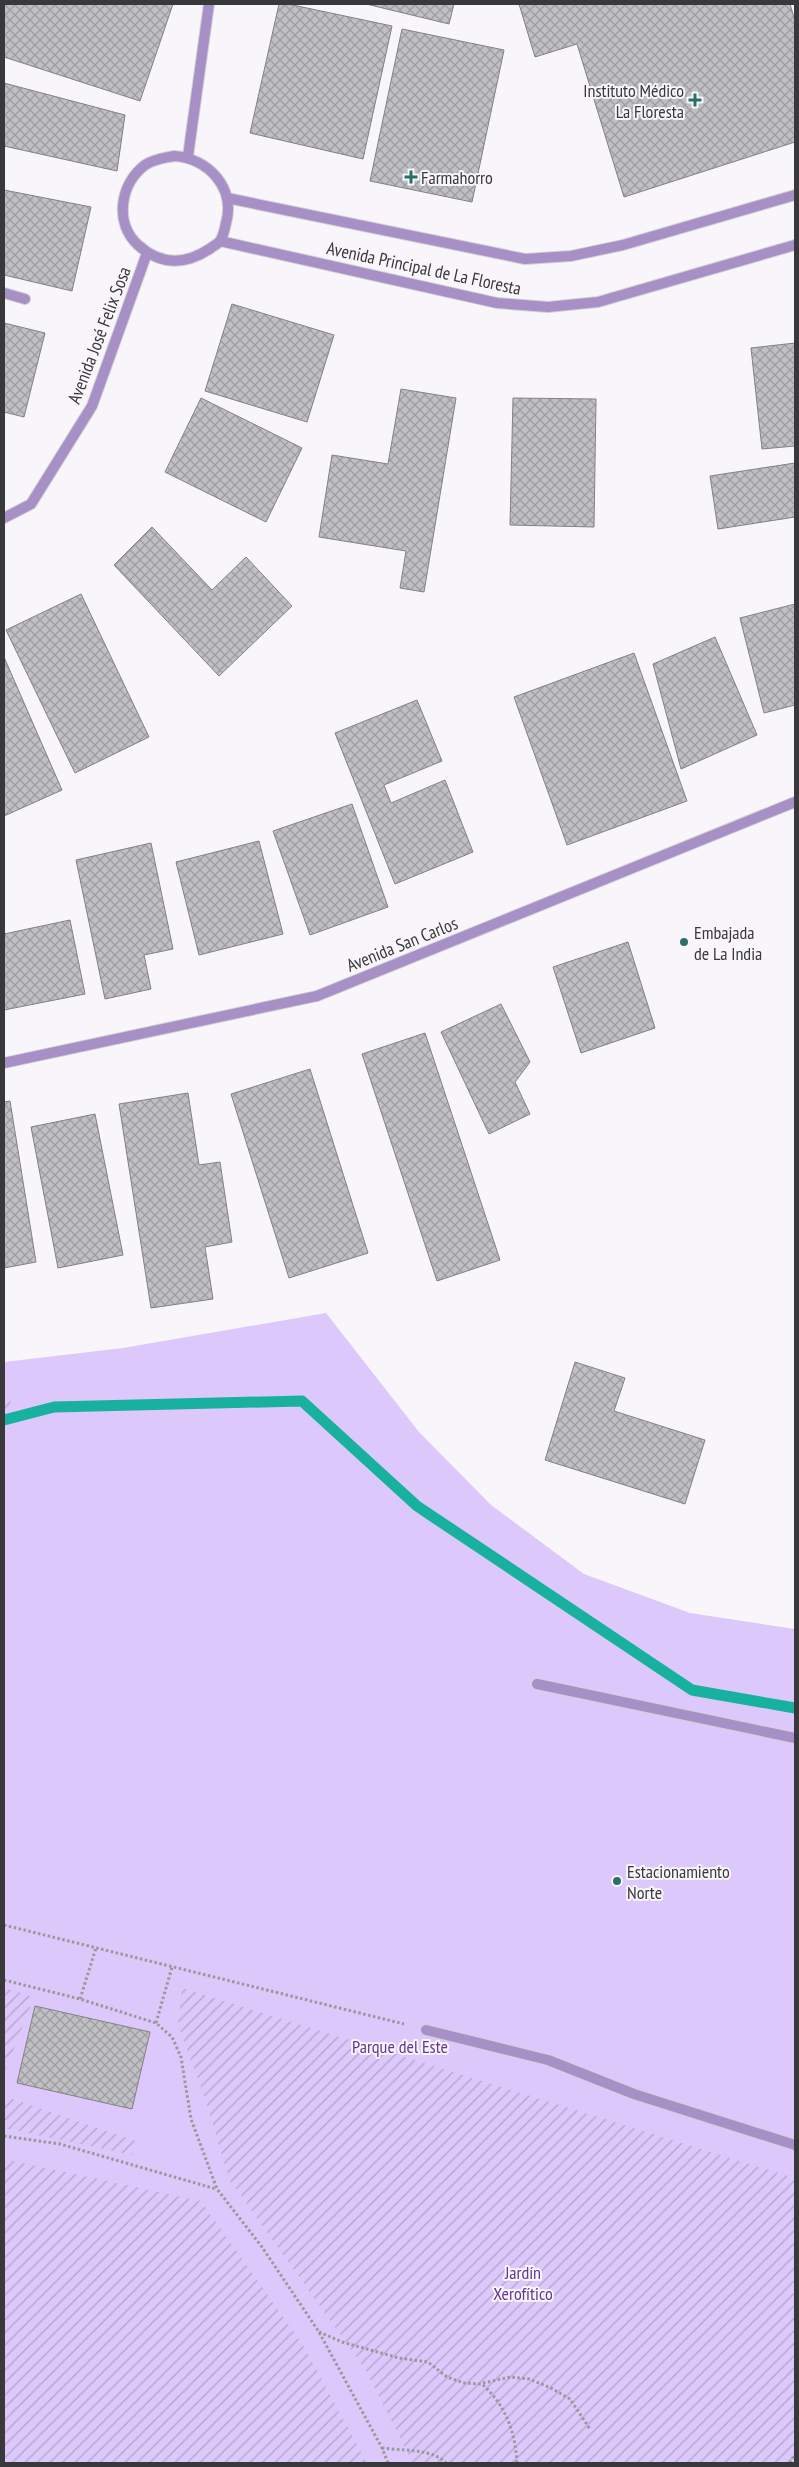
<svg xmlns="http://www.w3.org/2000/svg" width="799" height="2467" font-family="'PT Sans Narrow',sans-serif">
	<defs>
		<pattern id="garden-furrows" width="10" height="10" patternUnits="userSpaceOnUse" patternTransform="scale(1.25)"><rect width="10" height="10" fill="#dcc8fa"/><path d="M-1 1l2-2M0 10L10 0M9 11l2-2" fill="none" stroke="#b3a3cb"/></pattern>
		<pattern id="building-cross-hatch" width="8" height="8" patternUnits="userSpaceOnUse" patternTransform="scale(1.25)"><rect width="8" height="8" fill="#c0bfc3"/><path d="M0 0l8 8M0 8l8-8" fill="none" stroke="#9d9c9f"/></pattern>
	</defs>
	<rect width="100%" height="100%" fill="#f8f6fb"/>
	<polygon fill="#dcc8fa" points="326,1313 419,1432 491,1505 584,1574 690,1613 795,1629 795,2463 4,2463 4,1362 123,1348"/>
	<g fill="url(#garden-furrows)">
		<polygon points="13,1395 4,1422 4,1396"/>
		<polygon points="4,1988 34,1997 4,2074"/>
		<polygon points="182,1988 795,2178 795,2463 413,2463 365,2369 229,2179 205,2098 178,2025"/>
		<polygon points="4,2096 136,2141 133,2155 4,2128"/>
		<polygon points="4,2159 201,2201 303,2345 367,2463 4,2463"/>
	</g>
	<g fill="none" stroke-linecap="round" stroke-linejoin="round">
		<polyline stroke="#18b1a0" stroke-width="11" points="4,1420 54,1407 302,1401 417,1506 692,1690 795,1708"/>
	</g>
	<g fill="url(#building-cross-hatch)" stroke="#828185">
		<polygon points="4,4 173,4 140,101 4,57"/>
		<polygon points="279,4 288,4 392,26 363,159 250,133"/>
		<polygon points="366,4 454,4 449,24"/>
		<polygon points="519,4 790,4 795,21 795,142 624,197 577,44 535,57"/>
		<polygon points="402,29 504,50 472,202 370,181"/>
		<polygon points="4,83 125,115 117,171 4,146"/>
		<polygon points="4,190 91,207 72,291 4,275"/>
		<polygon points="232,304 334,335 307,422 205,391"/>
		<polygon points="4,323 45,333 24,417 4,412"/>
		<polygon points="795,343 795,446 762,449 751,348"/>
		<polygon points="401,389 456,398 424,592 400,588 406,551 319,537 332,455 388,464"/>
		<polygon points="201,398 302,448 266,522 165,472"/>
		<polygon points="513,398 596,399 594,527 510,525"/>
		<polygon points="795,463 795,517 718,529 710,476"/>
		<polygon points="152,527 212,590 246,557 292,606 219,676 114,565"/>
		<polygon points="81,594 149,737 75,773 6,630"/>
		<polygon points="795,604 795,705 764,713 740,618"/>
		<polygon points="715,637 757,735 681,769 653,664"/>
		<polygon points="634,653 687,801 567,845 514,697"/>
		<polygon points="4,657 62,790 4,816"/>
		<polygon points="417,700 442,761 384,785 391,803 445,780 473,852 395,884 335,733"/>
		<polygon points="352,804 388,907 310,935 273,831"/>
		<polygon points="259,841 283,934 199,955 176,862"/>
		<polygon points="151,843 173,949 144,955 151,989 105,999 76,860"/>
		<polygon points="70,920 85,994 4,1010 4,934"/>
		<polygon points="628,942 655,1028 581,1053 553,967"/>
		<polygon points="501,1004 530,1062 515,1082 530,1114 489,1134 441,1032"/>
		<polygon points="425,1033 500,1260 437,1281 362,1054"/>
		<polygon points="310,1069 368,1253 289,1278 231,1094"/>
		<polygon points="188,1093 199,1165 220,1162 232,1242 205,1247 213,1299 151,1308 119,1104"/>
		<polygon points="10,1101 36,1262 4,1268 4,1102"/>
		<polygon points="95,1114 123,1255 58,1268 31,1127"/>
		<polygon points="575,1362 625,1378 614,1411 705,1440 685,1504 545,1460"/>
		<polygon points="35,2006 150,2032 132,2109 17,2083"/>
	</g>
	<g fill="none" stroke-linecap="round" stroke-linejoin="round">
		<defs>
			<g id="service">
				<polyline points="537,1684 795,1738"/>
				<polyline points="426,2030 548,2060 634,2094 795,2145"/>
			</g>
			<g id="minor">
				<path d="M174,156C208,158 236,188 226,223C225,228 223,237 220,241C218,244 213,246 211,248C186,265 161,266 138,245C114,223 120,184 145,165C154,159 164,158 174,156Z"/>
				<polyline points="188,156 209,4"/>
				<polyline points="227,198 525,259 571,256 623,245 795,195"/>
				<polyline points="220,241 497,303 548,307 598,302 795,245"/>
				<polyline points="4,293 25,299"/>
				<polyline points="4,518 31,504 92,406 147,253"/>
				<polyline points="4,1063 317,996 795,802"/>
			</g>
		</defs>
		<use href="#service" stroke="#d2d0d4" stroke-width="12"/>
		<use href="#minor" stroke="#d2d0d4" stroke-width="12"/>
		<g stroke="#9a989c" stroke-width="3" stroke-dasharray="2.5 2.5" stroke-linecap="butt">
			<polyline points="4,1925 404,2024"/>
			<polyline points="4,1980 80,1999 156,2023 172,2037 181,2057 191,2119 217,2189 262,2247 319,2332 382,2448 388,2463"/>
			<polyline points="80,1999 96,1948"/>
			<polyline points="156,2023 172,1967"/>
			<polyline points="4,2136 60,2144 216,2189"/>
			<path d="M319,2332L342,2342L399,2358L428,2362L447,2377L464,2383L482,2384C506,2406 515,2431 517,2463"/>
			<polyline points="483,2383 511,2377 529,2379 551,2388 570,2399 590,2429"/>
			<path d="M382,2448C403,2451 431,2448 446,2463"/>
			<polyline points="790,2463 795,2454"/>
		</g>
		<use href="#service" stroke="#a690c6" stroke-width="10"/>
		<use href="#minor" stroke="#a690c6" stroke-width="10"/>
	</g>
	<g fill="#297066" stroke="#f8f6fb" stroke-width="2">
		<path d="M692.5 92.5h5v5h5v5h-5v5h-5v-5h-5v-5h5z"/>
		<path d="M408.5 169.5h5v5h5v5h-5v5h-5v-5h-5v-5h5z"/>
		<circle cx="684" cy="942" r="5"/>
		<circle cx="617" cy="1881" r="5"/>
	</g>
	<g text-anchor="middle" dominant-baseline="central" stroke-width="4" stroke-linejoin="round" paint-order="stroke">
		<g font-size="18" fill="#39383a" stroke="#f8f6fb" text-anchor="start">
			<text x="684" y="90" text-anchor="end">Instituto Médico<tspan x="684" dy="21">La Floresta</tspan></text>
			<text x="421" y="177">Farmahorro</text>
			<text x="694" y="932">Embajada<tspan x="694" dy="21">de La India</tspan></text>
			<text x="627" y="1871">Estacionamiento<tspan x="627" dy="21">Norte</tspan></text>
		</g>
		<g font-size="18" fill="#39383a" stroke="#f8f6fb">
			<text transform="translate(424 268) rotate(12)">Avenida Principal de La Floresta</text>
			<text transform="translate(99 335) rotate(-69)">Avenida José Felix Sosa</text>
			<text transform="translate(402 944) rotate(-22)">Avenida San Carlos</text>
		</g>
		<g font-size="18" fill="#633693" stroke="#f8f6fb">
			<text x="400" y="2046">Parque del Este</text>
			<text x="523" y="2272">Jardín<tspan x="523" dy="21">Xerofítico</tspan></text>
		</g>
	</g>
	<rect width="799" height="2467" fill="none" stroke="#39383a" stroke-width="10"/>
</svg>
